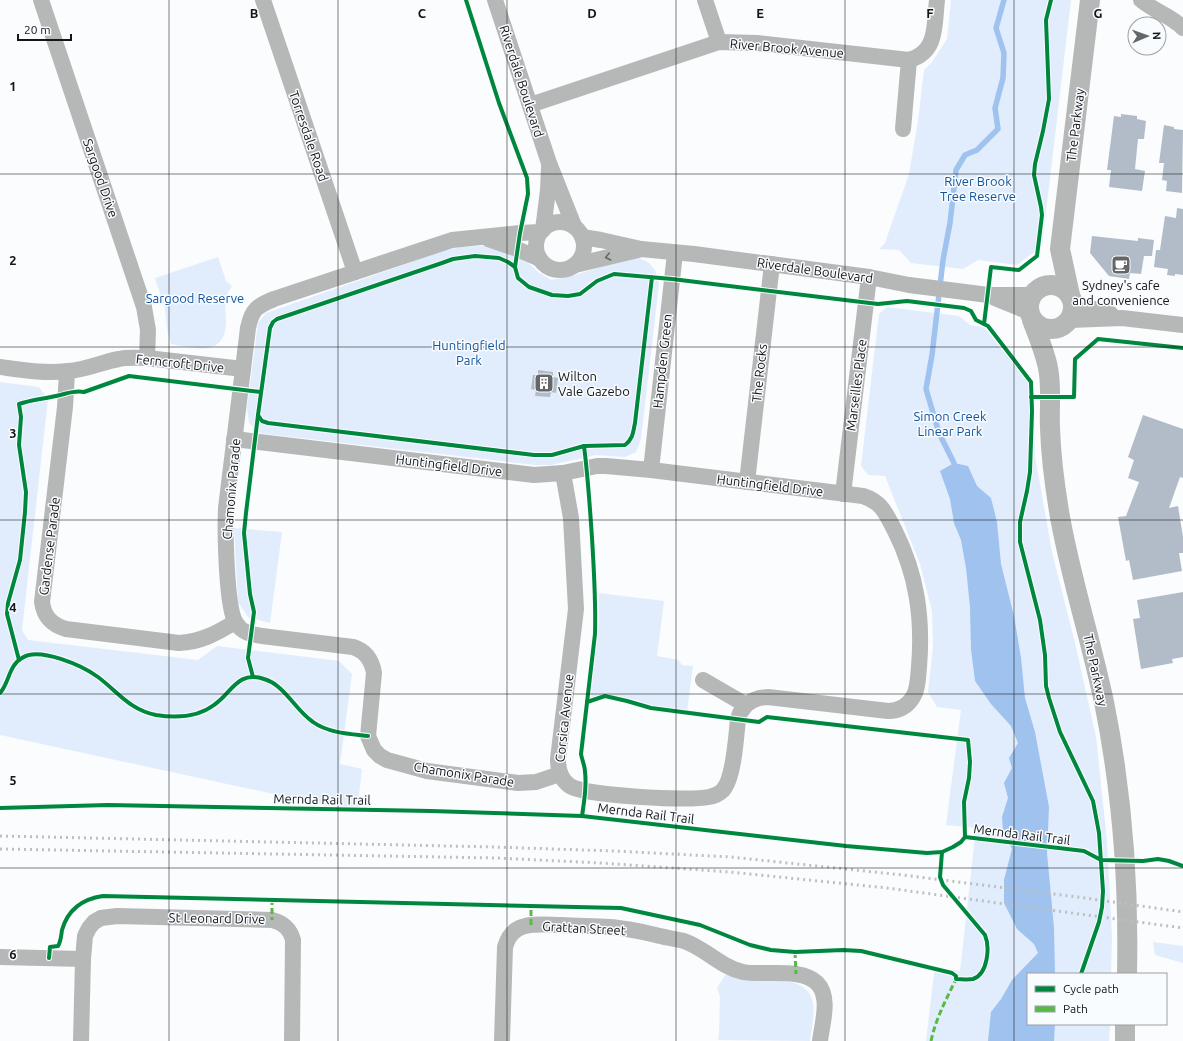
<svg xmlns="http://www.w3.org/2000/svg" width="1183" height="1041" font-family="Ubuntu,sans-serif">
	<rect width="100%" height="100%" fill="#fafcfe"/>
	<g fill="#e1edfc">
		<polygon points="951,0 1071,0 1042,246 1017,265 978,260 963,269 911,263 899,250 879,249 885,243 909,174 918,121 924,70 932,62 947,39"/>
		<polygon points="481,246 503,249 525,260 538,272 551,280 569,277 618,261 637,257 648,262 655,270 659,284 641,439 636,452 625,457 596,455 551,465 535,465 266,434 260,433 249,423 247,408 258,323 266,313 443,251 460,247"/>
		<path d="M218,257L226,281L232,286C230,289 227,293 226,297C224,304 226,314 226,322C225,357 196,349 171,344L167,329L165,309L155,278Z"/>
		<polygon points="887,307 959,316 970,325 984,327 1034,390 1035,456 1052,552 1076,647 1096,737 1107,841 1112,936 1111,974 1028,974 1028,1024 1110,1024 1109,1041 926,1041 935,966 960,971 976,828 946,825 961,710 937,707 928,692 933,647 932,611 920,564 885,476 868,475 861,466 879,314"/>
		<polygon points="0,382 39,387 48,399 22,630 28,640 198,660 217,646 339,661 352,674 340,764 362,769 357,812 0,735"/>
		<polygon points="234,528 282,532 270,623 248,617 238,602"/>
		<polygon points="599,593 664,601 657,656 678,660 682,665 693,666 687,712 590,697 599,622"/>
		<polygon points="1153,942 1183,946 1183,963 1155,955"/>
		<path d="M726,974L792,982C822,991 813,1017 810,1041L718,1040L719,1035L720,997L717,988Z"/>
	</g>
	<polygon fill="#9fc2ee" points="954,463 968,466 977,486 991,498 997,522 1001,564 1014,616 1021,658 1025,698 1035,732 1049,807 1047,853 1054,928 1055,974 1028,974 1028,1024 1055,1024 1054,1041 988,1041 991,1012 1001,999 1012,980 1038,953 1034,944 1017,929 1004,903 1004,880 1012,849 1003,832 1002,817 1008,798 1004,783 1012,768 1009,758 1018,743 1011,726 991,704 975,681 971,649 970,607 966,568 961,540 954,523 950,499 940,471"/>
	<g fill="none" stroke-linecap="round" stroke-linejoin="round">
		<polyline stroke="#9fc2ee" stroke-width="5.5" points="954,463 939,433 926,389 932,355 943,260 950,223 956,170 965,155 977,150 998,129 995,108 1003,78 1004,53 996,28 1004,0"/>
	</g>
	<g fill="#b2bcc9">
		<polygon points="1121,114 1137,116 1137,119 1146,121 1144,139 1138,139 1135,169 1145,171 1142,191 1109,187 1111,170 1107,170 1114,116 1121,117"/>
		<polygon points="1164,125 1174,127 1174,129 1183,130 1182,193 1166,191 1167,181 1162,180 1164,163 1159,163"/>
		<polygon points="1177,208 1183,209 1183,275 1175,274 1175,276 1167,275 1168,269 1154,267 1156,250 1160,250 1165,216 1176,218"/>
		<polygon points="1092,236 1138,241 1138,238 1154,240 1152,256 1144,256 1141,274 1130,273 1129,279 1109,276 1090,253"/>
		<polygon points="538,370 553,372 553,377 558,378 556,393 551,392 550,397 535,396 536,390 531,389 533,375 538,375"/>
		<polygon points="1143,415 1183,429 1183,478 1180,477 1169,508 1178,506 1183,537 1183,553 1179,553 1182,571 1133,580 1129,560 1126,561 1118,517 1126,516 1139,482 1128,478 1134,460 1128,457"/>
		<polygon points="1183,592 1183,657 1172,659 1173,663 1141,669 1133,619 1140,618 1137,600"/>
	</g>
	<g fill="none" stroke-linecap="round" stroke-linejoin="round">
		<g stroke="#b6b7b7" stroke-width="16">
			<polyline points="41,0 144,307 148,330 147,358"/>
			<polyline points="263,0 355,272"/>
			<polyline points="495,0 549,163 574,226"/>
			<polyline points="705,0 719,42"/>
			<path d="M1141,0C1154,11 1171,16 1183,28"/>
			<path d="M530,105L719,42L757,43L909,60C938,52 934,25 937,0"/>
			<polyline points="903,129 909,60"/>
			<circle cx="560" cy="246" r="24"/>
			<polyline points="543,230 548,190 549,168"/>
			<path d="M540,232L520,233L452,240L274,299C257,306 252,309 248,328L226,508C225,528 226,609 236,623C242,633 251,634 262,636L353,647C366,651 372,661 374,673L368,736L374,750L380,756L387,760L427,771L518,783L536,782L560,774"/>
			<polyline points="582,237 601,240 641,249 694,254 869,277 909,285 965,292 988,295 1032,295"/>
			<polyline points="488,239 517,249 540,259"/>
			<polyline points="575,265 638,250"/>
			<polyline points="995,298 1029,312"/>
			<polyline points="1073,303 1111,314"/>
			<polyline points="1070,320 1122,318 1183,325"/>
			<path d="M0,367C22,370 45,374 68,371C86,370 102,362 119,359C128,357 138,358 147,358L243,369"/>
			<path d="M67,372L65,407L42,602C44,617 52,625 66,629L179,643C201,642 217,633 235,622"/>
			<path d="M234,439L534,475L563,473L597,466H606L651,470L863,496C882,502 886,514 895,531C917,575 923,618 919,667C918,677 918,689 913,697C907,707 899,711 888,711L768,697C759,697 753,699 746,705L703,680"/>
			<polyline points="651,470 675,253"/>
			<path d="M563,473L571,518L576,609L558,759C558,770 561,780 570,786C585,796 689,801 709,797C714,796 719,794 723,790C734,778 736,737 738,719L740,713L746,705"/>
			<polyline points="747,482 772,264"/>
			<polyline points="843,494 869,277"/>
			<polyline points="0,957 83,959"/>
			<path d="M81,1041L83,959L85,936L89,928L94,922L101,918L117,916L272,920C284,923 290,929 293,940L292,1041"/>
			<path d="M502,1041L505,947C507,940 510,934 516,930C528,922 547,925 561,925C577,926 593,926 609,927C627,928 643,932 660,936C668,938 676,939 684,941C705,948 720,967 743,972C763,976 801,967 817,983C831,997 822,1024 820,1041"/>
		</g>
		<g stroke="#b6b7b7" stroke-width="20">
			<circle cx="1051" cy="307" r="22"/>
			<polyline points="1070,295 1060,249 1090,0"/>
			<path d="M1032,320C1038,336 1045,352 1048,368C1052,387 1049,408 1050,428C1051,458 1055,488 1060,517C1071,579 1091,640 1104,702C1122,791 1129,883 1127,974"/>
			<polyline points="1125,1041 1125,1024"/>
		</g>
		<g stroke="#bebfbf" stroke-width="3" stroke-dasharray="2 4" stroke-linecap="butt">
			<polyline points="0,836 494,847 614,851 731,857 903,875 1078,897 1183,912"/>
			<polyline points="0,849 496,858 601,863 730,872 887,888 1183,928"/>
		</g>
		<g stroke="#58b947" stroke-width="3" stroke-dasharray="6 3" stroke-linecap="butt">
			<polyline points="272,899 272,920"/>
			<polyline points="531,925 531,906"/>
			<polyline points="795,952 796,974"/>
			<path d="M931,1041C936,1018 946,1000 956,979"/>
		</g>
		<defs>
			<g id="cycleway">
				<polyline points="466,0 499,103 527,178 528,194 520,233 515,267"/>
				<polyline points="1051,0 1046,20 1049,99 1043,131 1035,164 1034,175 1041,207 1042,215 1037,256 1019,270 991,267 984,324 988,326 1031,382 1032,411 1030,472 1027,491 1020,522 1020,542 1040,620 1045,655 1046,686 1049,698 1060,732 1093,801 1099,833 1103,891 1102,907 1099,922 1081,974"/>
				<path d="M652,277L635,423C633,432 633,439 625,445L584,446L552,455H534L268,423L262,421L258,415L270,328L273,322L277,319L442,263L453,259L475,256L499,258L508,262L515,267L518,278L529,287L552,295L568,296L580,294L597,281L614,274L672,279L878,304L907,301L964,308L971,311L976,320L984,324"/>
				<polyline points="1031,397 1074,397 1075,359 1098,339 1183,348"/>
				<path d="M19,660L7,614L8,603L20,560L25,512L26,492L19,445L21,417L19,404C31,400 43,399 56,396C66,394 74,390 84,392L129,376L261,392"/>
				<polyline points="253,677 248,658 254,612 250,594 244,533 246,513 258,415"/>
				<path d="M0,693C9,683 9,665 22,658C39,646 83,666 98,677C118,692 130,710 156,715C175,718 198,717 214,705C232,693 237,670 264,679C285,685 295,710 313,722C328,733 351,734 368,736"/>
				<polyline points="587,702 605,696 627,701 651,708 759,722 767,717 968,740 970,762 969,778 964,802 965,837"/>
				<polyline points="0,808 108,805 431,811 582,816 846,846 927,853 942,852 953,847 961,842 965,837 1084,851 1101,860 1143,861 1158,859 1169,861 1183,866"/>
				<path d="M582,816C584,802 587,787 585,772C585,766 582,760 581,754L595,634C596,602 594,570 592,538C590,508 588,477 584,446"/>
				<path d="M49,958L50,947L58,946C61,941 61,936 62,930C68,909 82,899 103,896L621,908L700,925L750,945L771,950L795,952L843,950L861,951L952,973L956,976V979C962,979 967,980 973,979C988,974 990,947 985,935L943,885L940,877L942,852"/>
			</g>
		</defs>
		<use href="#cycleway" stroke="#f9fcff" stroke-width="6"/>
		<use href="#cycleway" stroke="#00873e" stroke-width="4"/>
	</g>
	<defs><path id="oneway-chevron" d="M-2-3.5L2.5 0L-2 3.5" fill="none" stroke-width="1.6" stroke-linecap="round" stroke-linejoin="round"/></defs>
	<use stroke="#646668" href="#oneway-chevron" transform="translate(608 257) rotate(167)"/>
	<path fill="none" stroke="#131518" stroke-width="1" stroke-opacity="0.55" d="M169,0V1041M338,0V1041M507,0V1041M676,0V1041M845,0V1041M1014,0V1041M0,174H1183M0,347H1183M0,520H1183M0,694H1183M0,868H1183"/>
	<defs>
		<symbol id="cafe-square" viewBox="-11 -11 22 22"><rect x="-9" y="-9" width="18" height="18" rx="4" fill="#646668" stroke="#f9fcff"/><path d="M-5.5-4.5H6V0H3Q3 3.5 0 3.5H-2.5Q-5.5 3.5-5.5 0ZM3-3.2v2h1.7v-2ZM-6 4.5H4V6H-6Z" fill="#fff"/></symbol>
		<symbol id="building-square" viewBox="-11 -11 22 22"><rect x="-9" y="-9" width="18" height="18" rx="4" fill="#646668" stroke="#f9fcff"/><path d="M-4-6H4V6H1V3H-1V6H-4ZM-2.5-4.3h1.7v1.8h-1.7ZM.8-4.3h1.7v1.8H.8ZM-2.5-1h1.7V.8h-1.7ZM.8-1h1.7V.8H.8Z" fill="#fff"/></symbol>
	</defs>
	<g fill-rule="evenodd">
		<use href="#cafe-square" x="1110" y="254" width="22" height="22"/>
		<use href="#building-square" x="533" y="372" width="22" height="22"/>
	</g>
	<g text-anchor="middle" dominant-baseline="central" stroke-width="3" stroke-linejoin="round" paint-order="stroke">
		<g font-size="13" fill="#131518" stroke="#f9fcff">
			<text transform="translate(787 48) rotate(5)">River Brook Avenue</text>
			<text transform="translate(522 81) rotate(72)">Riverdale Boulevard</text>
			<text transform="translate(1075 125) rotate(-83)">The Parkway</text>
			<text transform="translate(309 136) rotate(71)">Torresdale Road</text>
			<text transform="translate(101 178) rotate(71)">Sargood Drive</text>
			<text transform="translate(815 270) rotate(8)">Riverdale Boulevard</text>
			<text transform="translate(662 361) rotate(-84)">Hampden Green</text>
			<text transform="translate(180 363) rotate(6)">Ferncroft Drive</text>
			<text transform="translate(759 373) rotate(-84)">The Rocks</text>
			<text transform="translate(856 385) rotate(-83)">Marseilles Place</text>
			<text transform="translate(449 465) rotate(7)">Huntingfield Drive</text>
			<text transform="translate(770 485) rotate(7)">Huntingfield Drive</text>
			<text transform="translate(231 489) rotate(-85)">Chamonix Parade</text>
			<text transform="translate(49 546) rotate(-83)">Gardense Parade</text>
			<text transform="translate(1096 670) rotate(78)">The Parkway</text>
			<text transform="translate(564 718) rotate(-84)">Corsica Avenue</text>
			<text transform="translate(464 774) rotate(9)">Chamonix Parade</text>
			<text transform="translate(322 799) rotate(1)">Mernda Rail Trail</text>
			<text transform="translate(646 813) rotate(7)">Mernda Rail Trail</text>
			<text transform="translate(1022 834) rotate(7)">Mernda Rail Trail</text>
			<text transform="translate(217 918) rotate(1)">St Leonard Drive</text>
			<text transform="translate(584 928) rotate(3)">Grattan Street</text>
		</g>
		<g font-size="13" fill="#11549e" stroke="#f9fcff">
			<text x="978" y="181">River Brook<tspan x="978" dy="15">Tree Reserve</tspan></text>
			<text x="195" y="298">Sargood Reserve</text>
			<text x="469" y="345">Huntingfield<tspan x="469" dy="15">Park</tspan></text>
			<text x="950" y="416">Simon Creek<tspan x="950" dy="15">Linear Park</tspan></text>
		</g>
		<g font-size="13" fill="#131518" stroke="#f9fcff">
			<text x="1121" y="285">Sydney's cafe<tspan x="1121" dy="15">and convenience</tspan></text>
			<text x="558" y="376" text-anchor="start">Wilton<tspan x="558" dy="15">Vale Gazebo</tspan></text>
		</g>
	</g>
	<g font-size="13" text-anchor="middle" font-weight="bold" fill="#131518" stroke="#f9fcff" stroke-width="3" stroke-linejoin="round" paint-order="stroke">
		<text x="254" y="18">B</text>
		<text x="422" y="18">C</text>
		<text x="592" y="18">D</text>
		<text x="760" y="18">E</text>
		<text x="930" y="18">F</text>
		<text x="1098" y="18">G</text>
		<text x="13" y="91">1</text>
		<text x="13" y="265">2</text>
		<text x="13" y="438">3</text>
		<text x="13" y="612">4</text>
		<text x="13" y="785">5</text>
		<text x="13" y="959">6</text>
	</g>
	<rect x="1027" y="973" width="140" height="52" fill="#f9fcff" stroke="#9da0a3"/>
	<rect x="1035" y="986" width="20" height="6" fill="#00873e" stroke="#9da0a3"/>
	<text x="1063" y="993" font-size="12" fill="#131518">Cycle path</text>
	<rect x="1035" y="1006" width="20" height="6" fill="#58b947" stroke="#9da0a3"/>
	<text x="1063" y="1013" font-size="12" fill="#131518">Path</text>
	<g transform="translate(1147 36) rotate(88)"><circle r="19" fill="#f9fcff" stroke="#9da0a3"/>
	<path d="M0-3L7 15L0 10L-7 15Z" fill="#646668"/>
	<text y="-6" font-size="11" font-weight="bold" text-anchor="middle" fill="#131518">N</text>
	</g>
	<path d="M18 34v6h53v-6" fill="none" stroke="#131518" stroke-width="2"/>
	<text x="24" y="34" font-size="12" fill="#131518" stroke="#f9fcff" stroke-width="3" paint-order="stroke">20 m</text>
</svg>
